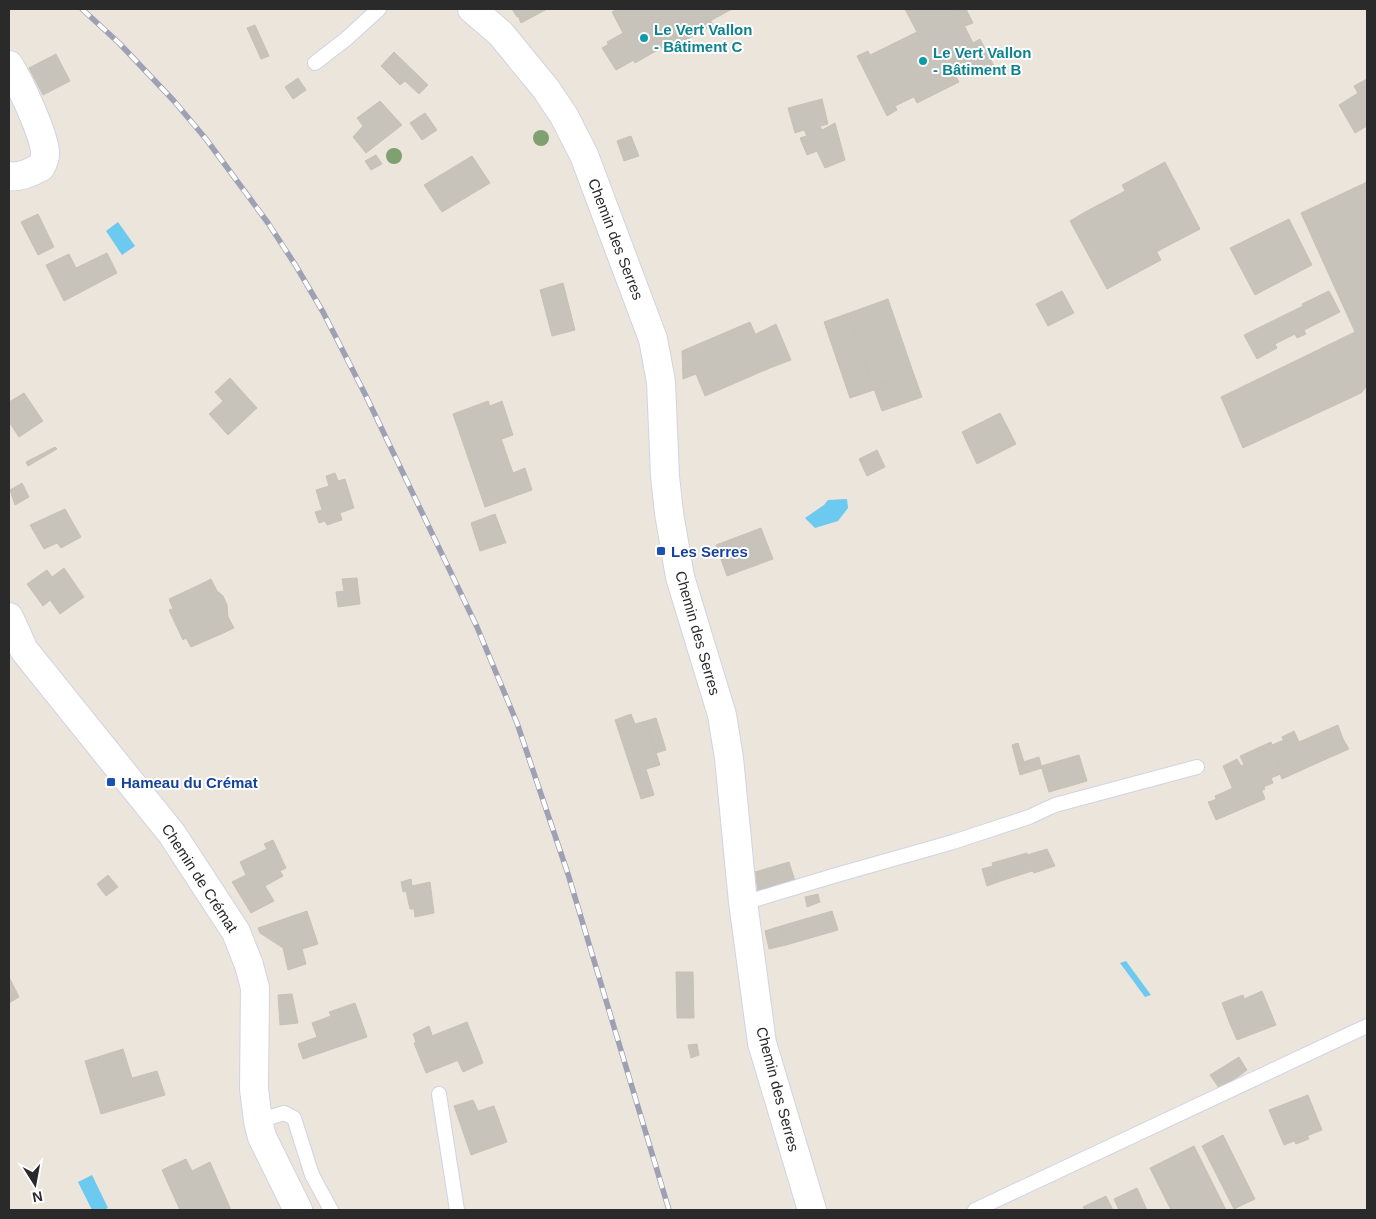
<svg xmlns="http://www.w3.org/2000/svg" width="1376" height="1219" font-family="Helvetica,sans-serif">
	<rect width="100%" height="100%" fill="#ece5db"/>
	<g fill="#6cc9f0">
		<polygon points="118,222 135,246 122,255 106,231"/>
		<polygon points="847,499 848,508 838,521 815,528 805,518 824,505 828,500"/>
		<polygon points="1126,961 1151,995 1145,997 1120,963"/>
		<polygon points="92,1175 108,1208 104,1210 92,1210 78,1182"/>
	</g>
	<g fill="#c7c3ba" stroke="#c7c2b5">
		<polygon points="512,9 547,9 521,23 518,16 517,17"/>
		<polygon points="617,9 732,9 710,21 709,18 696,25 692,18 675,27 679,34 666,41 668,44 635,63 632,57 620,64 607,42 623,33 612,12"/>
		<polygon points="905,9 962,9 957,11 983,63 889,109 864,58 917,32"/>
		<polygon points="962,9 966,9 973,23 965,26 957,11"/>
		<polygon points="692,18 696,25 709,18 713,25 670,49 666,41 679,34 675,27"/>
		<polygon points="255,25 269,56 261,59 247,28"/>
		<polygon points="980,39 994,66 983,72 979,65 983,63 973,43"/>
		<polygon points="609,44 620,64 632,57 634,60 616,70 602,48"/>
		<polygon points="868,51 870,55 864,58 889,109 895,106 897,110 887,116 857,56"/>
		<polygon points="394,52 428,85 419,94 405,81 400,85 381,66"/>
		<polygon points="56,54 70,81 43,95 29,68"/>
		<polygon points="956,76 959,82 917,103 914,97"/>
		<polygon points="298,78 306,90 293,99 285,87"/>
		<polygon points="1367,79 1367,126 1355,133 1339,105 1358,93 1354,86"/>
		<polygon points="822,99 828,124 820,126 822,130 835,123 845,160 825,168 817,151 807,155 800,138 807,136 804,130 795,133 788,108"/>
		<polygon points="380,101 402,125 366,153 353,137 363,126 357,118"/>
		<polygon points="425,113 437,130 422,140 410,123"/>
		<polygon points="631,136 639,156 624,161 617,141"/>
		<polygon points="376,155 382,164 371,170 365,161"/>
		<polygon points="472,156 490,183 442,212 424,185"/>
		<polygon points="1165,162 1200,229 1156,252 1122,185"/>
		<polygon points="1367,182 1367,386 1361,393 1243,448 1221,397 1355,332 1301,213"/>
		<polygon points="1125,191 1161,260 1122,281 1085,212"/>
		<polygon points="1085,212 1122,281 1107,289 1070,221"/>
		<polygon points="38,214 54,247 38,255 21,222"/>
		<polygon points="1289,219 1312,265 1255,295 1230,248"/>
		<polygon points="107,253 117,273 64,301 46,265 69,254 76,268"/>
		<polygon points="563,283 575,330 552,336 540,290"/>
		<polygon points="1062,291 1074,313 1048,326 1036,304"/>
		<polygon points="1329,291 1340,312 1304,330 1306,334 1297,338 1295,334 1275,344 1277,348 1257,359 1244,335 1303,306 1302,304"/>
		<polygon points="888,299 913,372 873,386 849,313"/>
		<polygon points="849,313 874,390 850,398 824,322"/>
		<polygon points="750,322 770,368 705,396 696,374 683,379 682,351"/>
		<polygon points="776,324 791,360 770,368 756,334"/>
		<polygon points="913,372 922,397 882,411 873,386"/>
		<polygon points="230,378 257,408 228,435 209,414 223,401 215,392"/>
		<polygon points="24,393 43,421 19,437 9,422 9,402"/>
		<polygon points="488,401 513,473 525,468 532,490 485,507 453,414"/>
		<polygon points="502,401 513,435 502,439 490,406"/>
		<polygon points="1000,413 1016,444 977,464 962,432"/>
		<polygon points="55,447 57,449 28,466 26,462"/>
		<polygon points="877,450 885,467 867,476 859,459"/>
		<polygon points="335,473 338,481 345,479 354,508 340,513 342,520 327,525 325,521 319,523 315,512 322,510 316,490 329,486 326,476"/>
		<polygon points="22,483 29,497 15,505 10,490"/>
		<polygon points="65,509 81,537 61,548 57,543 44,549 30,525"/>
		<polygon points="495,514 506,543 487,545 475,536 471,523"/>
		<polygon points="761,528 773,559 727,576 716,545"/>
		<polygon points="475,536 487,545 502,544 480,551"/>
		<polygon points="64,568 84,597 60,614 50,600 43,606 27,584 47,570 52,577"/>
		<polygon points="357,578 360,604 338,607 336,592 344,591 342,579"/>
		<polygon points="211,579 217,591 223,596 227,605 228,617 234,628 219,635 213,623 221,621 209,594 202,598 197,586"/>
		<polygon points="197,586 202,598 209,594 221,621 213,623 219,635 191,647 186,638 183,640 169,610 173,609 169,599"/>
		<polygon points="631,714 635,724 646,721 660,765 646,769 654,795 641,799 615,720"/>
		<polygon points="656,718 666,750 656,753 646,721"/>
		<polygon points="1338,725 1343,739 1280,767 1278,761 1291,757 1282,737 1294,731 1299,742"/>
		<polygon points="1343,739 1349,749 1315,764 1312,759 1335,750 1332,744"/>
		<polygon points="1284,740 1291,757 1278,761 1283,773 1271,778 1273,783 1263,787 1261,783 1235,794 1223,766 1237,759 1241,766 1244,765 1240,756 1271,742 1272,745"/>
		<polygon points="1018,743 1024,762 1017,764 1012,745"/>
		<polygon points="1332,744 1335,750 1312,759 1315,764 1282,779 1280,774 1283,773 1280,767"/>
		<polygon points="1079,755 1087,781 1049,792 1041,766"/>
		<polygon points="1039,757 1042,768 1020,775 1017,764"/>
		<polygon points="1261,783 1265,789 1238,801 1235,794"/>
		<polygon points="1233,788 1238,801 1215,811 1212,801 1216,799 1215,796"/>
		<polygon points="1262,791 1265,799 1216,820 1208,802 1212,801 1215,811"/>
		<polygon points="273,840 286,868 280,871 283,876 265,886 274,901 251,913 232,882 246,875 240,862 267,849 264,844"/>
		<polygon points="1047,849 1055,866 1034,873 1032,871 998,882 992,863 1027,853 1027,855"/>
		<polygon points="789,862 795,881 758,891 755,872"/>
		<polygon points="993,866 998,882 987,886 982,869"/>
		<polygon points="108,875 118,887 106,896 97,884"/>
		<polygon points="411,879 412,886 430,882 434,913 415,917 414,909 410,909 406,891 403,892 401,882"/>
		<polygon points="818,894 820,902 807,907 805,897"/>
		<polygon points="307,911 318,944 302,949 306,964 288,970 283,948 260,933 258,928"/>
		<polygon points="832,911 838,930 786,945 781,926"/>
		<polygon points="781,926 786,945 769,949 765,931"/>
		<polygon points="676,972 693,972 694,1018 677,1018"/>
		<polygon points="9,977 19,997 9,1003"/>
		<polygon points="1262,991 1276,1025 1237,1040 1230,1024 1236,1022 1227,1001 1243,995 1244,999"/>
		<polygon points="292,994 298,1023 280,1025 278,995"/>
		<polygon points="1227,1001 1236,1022 1230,1024 1222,1003"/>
		<polygon points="355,1003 367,1037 303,1059 298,1044 317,1037 312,1023 331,1016 329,1012"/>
		<polygon points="467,1022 479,1052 426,1073 414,1043"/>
		<polygon points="429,1026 432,1035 416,1042 413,1034"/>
		<polygon points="697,1044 699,1055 691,1058 688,1045"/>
		<polygon points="123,1049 132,1078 157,1071 165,1095 101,1114 85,1061"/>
		<polygon points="479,1052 483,1063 463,1072 458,1061"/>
		<polygon points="1239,1057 1247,1070 1239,1076 1231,1062"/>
		<polygon points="1231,1062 1239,1076 1219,1088 1210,1075"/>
		<polygon points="1308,1095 1322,1130 1284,1145 1269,1110"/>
		<polygon points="473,1100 478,1111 494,1106 507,1142 471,1155 454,1106"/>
		<polygon points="1223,1135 1255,1199 1234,1209 1202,1146"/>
		<polygon points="1307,1135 1309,1139 1296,1144 1294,1141"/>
		<polygon points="1194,1146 1226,1210 1171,1210 1150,1168"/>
		<polygon points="186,1159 192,1171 210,1162 231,1210 180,1210 162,1170"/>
		<polygon points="1137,1188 1147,1210 1119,1210 1114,1199"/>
		<polygon points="1106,1196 1113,1210 1085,1210 1083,1207"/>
	</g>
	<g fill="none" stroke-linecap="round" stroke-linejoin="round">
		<defs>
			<g id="lane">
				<polyline points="315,63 346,39 379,9"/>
				<polyline points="743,902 757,899 833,876 953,842 1029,817 1055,805 1197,767"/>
				<polyline points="439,1094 457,1210"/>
				<polyline points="258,1121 284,1113 294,1118 312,1175 331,1210"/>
				<polyline points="975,1210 1367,1026"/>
			</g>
			<path id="street" d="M9,65C19,81 44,134 45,152C46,157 43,163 41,167C32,172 19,178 9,176"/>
			<g id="secondary">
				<polyline points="472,9 501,34 546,89 564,116 584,155 653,339 661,382 665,476 669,513 680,577 722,715 729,758 743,902 762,1043 812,1210"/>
				<polyline points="9,617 24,650 172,834 236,932 249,965 255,988 254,1089 258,1121 262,1137 298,1210"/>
			</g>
		</defs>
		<use href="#lane" stroke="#d1d3e3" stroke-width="16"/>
		<use href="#street" stroke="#d1d3e3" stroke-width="30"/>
		<use href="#secondary" stroke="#d1d3e3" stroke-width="30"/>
		<use href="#lane" stroke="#fff" stroke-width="14"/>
		<use href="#street" stroke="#fff" stroke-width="28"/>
		<use href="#secondary" stroke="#fff" stroke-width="28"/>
		<defs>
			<polyline id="rail" points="82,9 119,43 174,101 206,139 268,223 296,266 323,312 366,396 477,627 517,723 568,874 669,1210"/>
		</defs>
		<use href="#rail" stroke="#9ea0b4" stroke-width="5.5"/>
		<use href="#rail" stroke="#fff" stroke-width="4" stroke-dasharray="11" stroke-linecap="butt"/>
	</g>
	<g fill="#7fa070">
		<circle cx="541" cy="138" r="8"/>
		<circle cx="394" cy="156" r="8"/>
	</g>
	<g fill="#0f9aa8" stroke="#fff" stroke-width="2">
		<circle cx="644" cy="38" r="5"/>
		<circle cx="923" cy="61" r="5"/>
	</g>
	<g fill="#1a4fb4" stroke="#fff" stroke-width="2">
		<rect x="656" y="546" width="10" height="10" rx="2.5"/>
		<rect x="106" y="777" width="10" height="10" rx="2.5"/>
	</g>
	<g text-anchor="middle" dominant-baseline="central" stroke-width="4" stroke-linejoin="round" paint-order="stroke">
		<g font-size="15" font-weight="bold" fill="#0d838f" stroke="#fff" text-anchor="start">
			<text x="654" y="29">Le Vert Vallon<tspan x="654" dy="17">- Bâtiment C</tspan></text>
			<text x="933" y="52">Le Vert Vallon<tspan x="933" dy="17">- Bâtiment B</tspan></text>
		</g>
		<g font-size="15" fill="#2a2a2a" stroke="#fff">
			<text transform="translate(616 239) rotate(69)">Chemin des Serres</text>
			<text transform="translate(698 633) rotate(74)">Chemin des Serres</text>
			<text transform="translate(200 878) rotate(57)">Chemin de Crémat</text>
			<text transform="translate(778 1089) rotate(75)">Chemin des Serres</text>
		</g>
		<g font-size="15" font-weight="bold" fill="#164399" stroke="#fff" text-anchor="start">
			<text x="671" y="551">Les Serres</text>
			<text x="121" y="782">Hameau du Crémat</text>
		</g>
	</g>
	<rect width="1376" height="1219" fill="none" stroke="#2a2a2a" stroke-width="20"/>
	<g transform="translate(35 1184) rotate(169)" stroke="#ffffff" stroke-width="4" paint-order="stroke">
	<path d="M0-4L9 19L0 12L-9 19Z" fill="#2a2a2a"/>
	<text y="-8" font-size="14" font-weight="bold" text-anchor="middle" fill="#2a2a2a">N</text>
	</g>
</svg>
